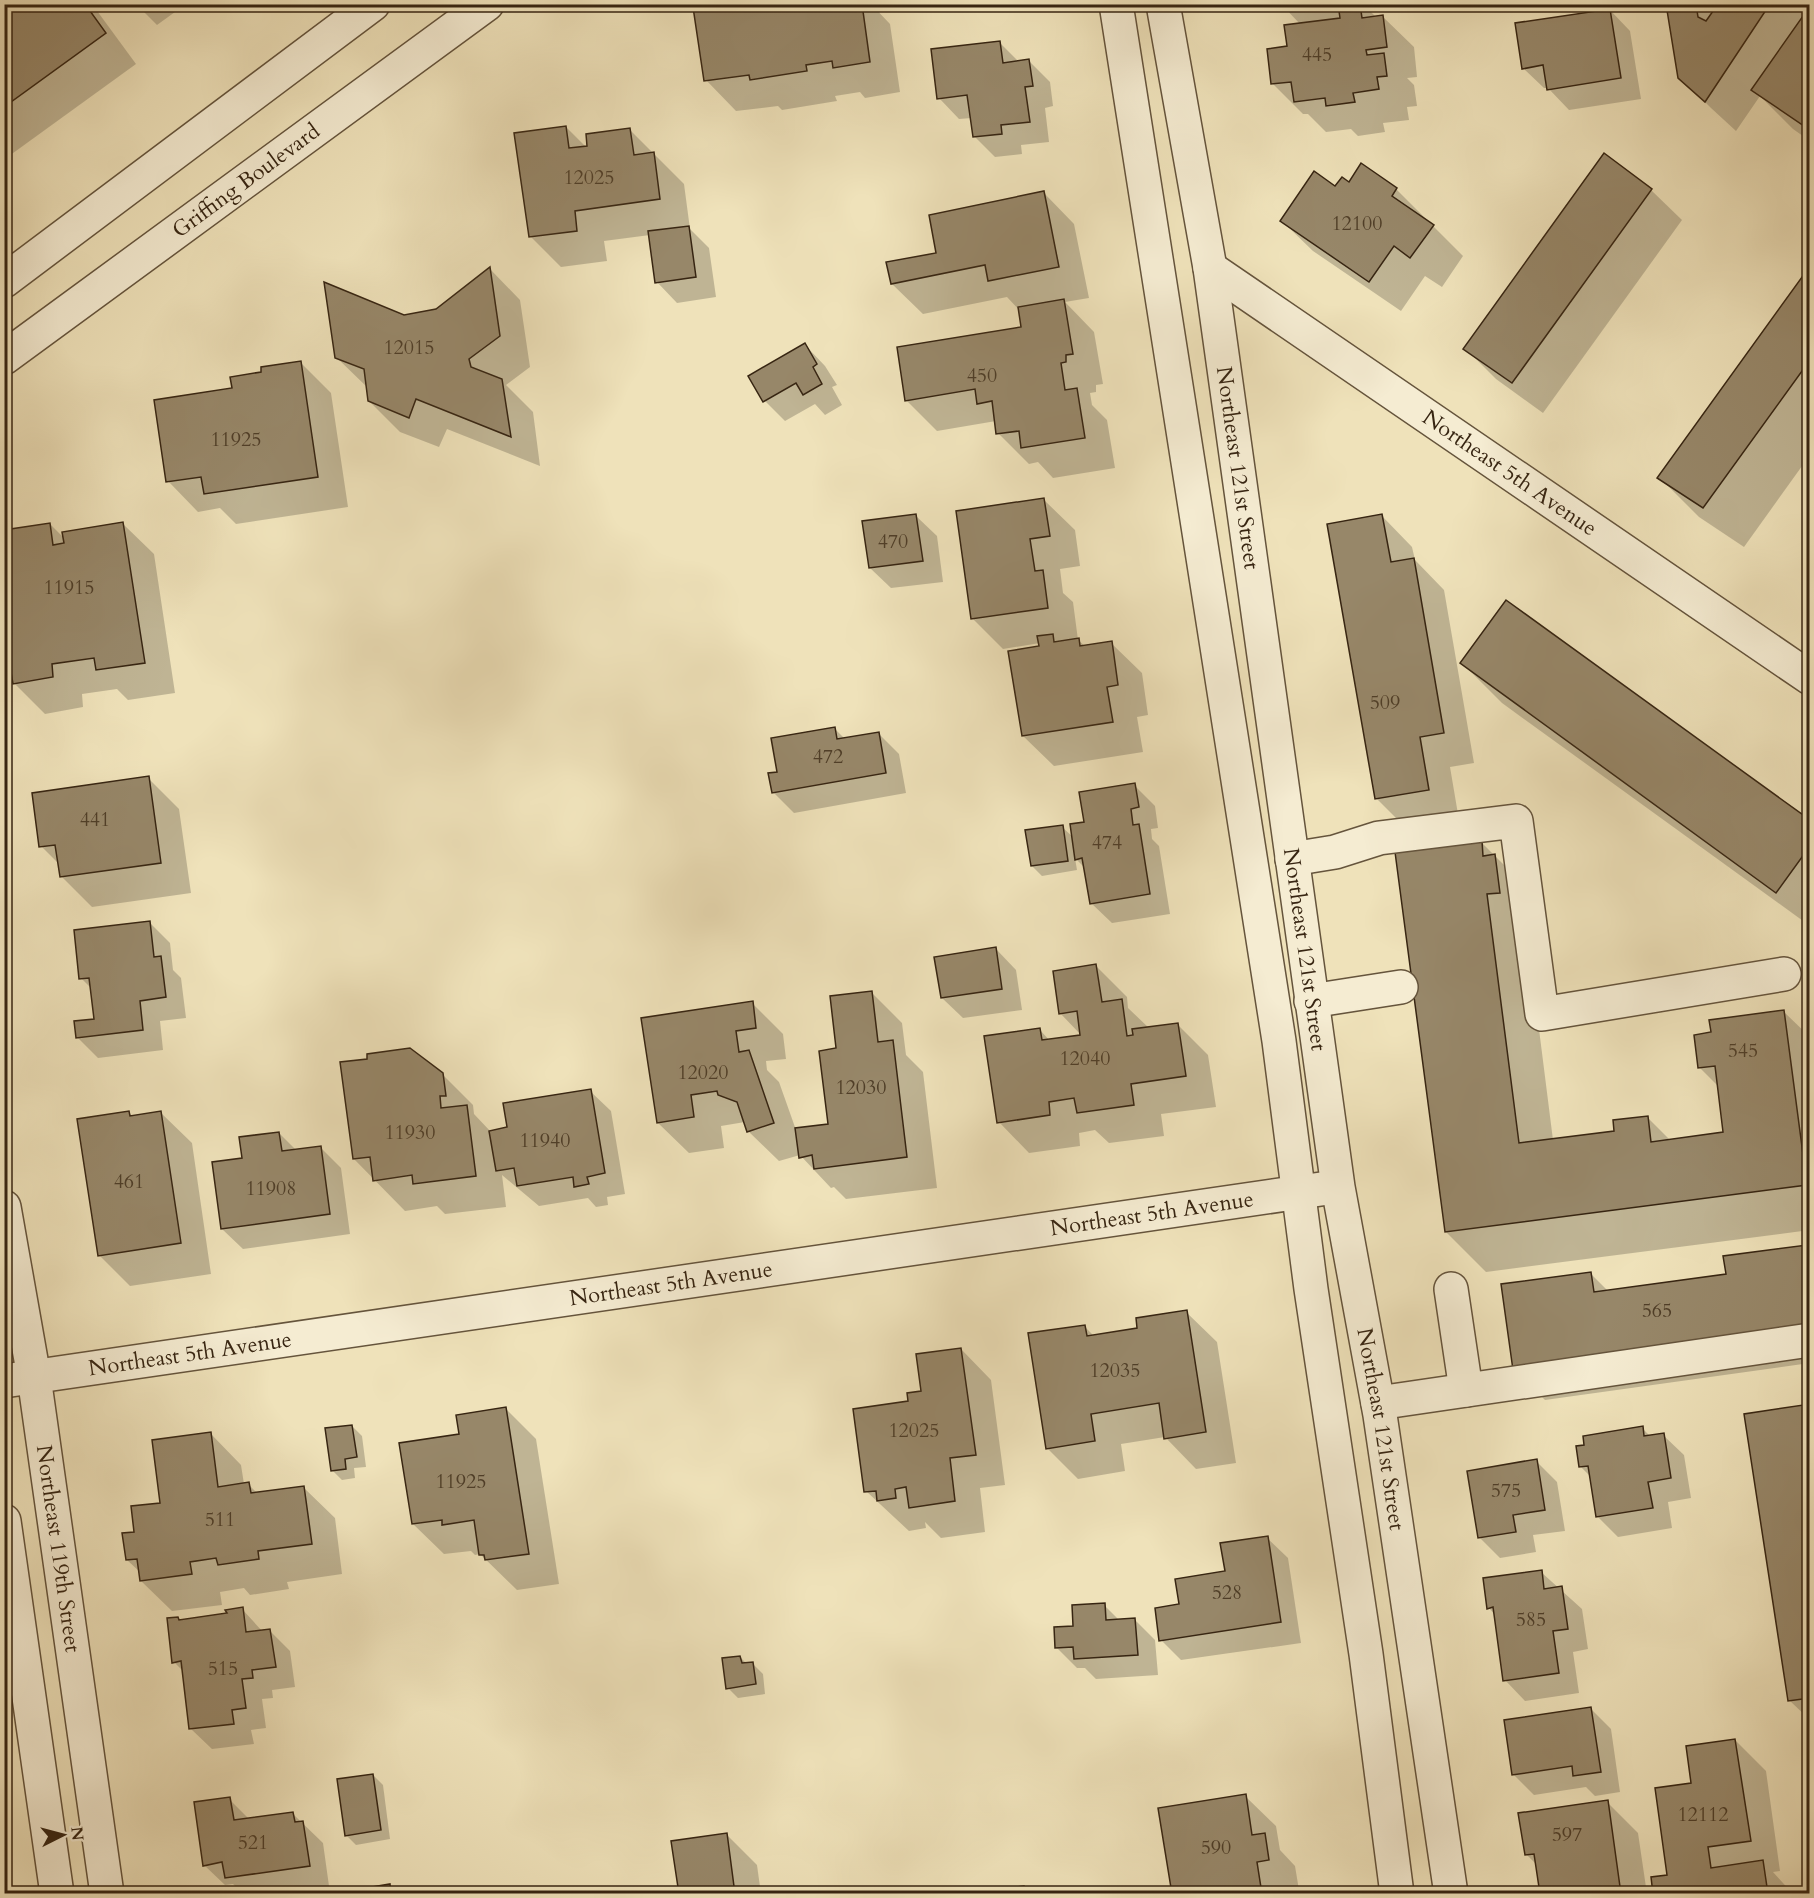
<svg xmlns="http://www.w3.org/2000/svg" width="1814" height="1898" font-family="Cardo,serif">
	<rect width="100%" height="100%" fill="#efe2ba"/>
	<filter id="stains"><feTurbulence type="fractalNoise" baseFrequency=".00333" numOctaves="4"/><feColorMatrix values="0 0 0 0 .2 0 0 0 0 .09 0 0 0 0 .02 0 0 0 .5 -.17"/></filter>
	<radialGradient id="worn" r=".72"><stop offset=".6" stop-color="#630" stop-opacity="0"/><stop offset="1" stop-color="#630" stop-opacity=".3"/></radialGradient>
	<g fill="#0003">
		<polygon points="4,4 92,4 136,64 9,156 4,152"/>
		<polygon points="136,4 186,4 157,25"/>
		<polygon points="720,4 871,4 890,24 900,92 865,98 860,92 835,96 837,101 782,110 778,106 736,111 706,80"/>
		<polygon points="1281,4 1363,4 1376,17 1383,17 1414,47 1417,77 1407,78 1414,85 1417,106 1407,107 1409,120 1383,123 1385,132 1358,136 1351,129 1326,132 1308,114 1303,114 1273,84 1301,25"/>
		<polygon points="1668,4 1810,4 1810,141 1793,129 1760,96 1736,131 1711,108 1680,77"/>
		<polygon points="1610,10 1630,31 1641,99 1569,110 1548,88 1544,88 1523,68"/>
		<polygon points="999,42 1019,62 1029,61 1050,82 1053,106 1045,108 1049,142 1021,145 1022,154 995,157 975,137 972,118 959,119 939,98"/>
		<polygon points="566,127 586,147 630,130 684,184 690,229 709,248 716,297 677,303 657,282 650,235 604,241 607,261 561,267 530,236"/>
		<polygon points="1349,184 1396,189 1463,256 1442,287 1425,276 1401,311 1313,251 1282,221 1336,188"/>
		<polygon points="1651,190 1682,220 1543,413 1496,379 1465,348"/>
		<polygon points="1044,193 1074,224 1089,298 1065,302 1094,332 1103,384 1096,385 1096,392 1090,393 1092,405 1107,420 1115,468 1053,478 1038,462 1029,464 998,433 996,421 937,431 906,400 1023,328 1020,311 1007,297 923,314 892,284 938,254"/>
		<polygon points="490,269 520,300 530,367 506,385 533,412 540,466 447,429 439,447 400,432 369,401 368,388 336,357 403,316 437,311"/>
		<polygon points="1810,269 1810,455 1744,547 1699,517 1659,477"/>
		<polygon points="805,345 825,366 837,385 832,387 842,405 825,415 815,404 785,421 765,401"/>
		<polygon points="300,362 331,393 348,507 236,524 220,508 198,512 168,481 234,390 263,373"/>
		<polygon points="1044,500 1075,530 1080,566 1060,569 1063,593 1073,602 1078,640 1086,647 1111,643 1142,673 1148,715 1137,717 1143,752 1054,766 1023,736 1040,643 1003,649 972,618"/>
		<polygon points="916,516 937,536 943,582 891,588 870,568"/>
		<polygon points="1382,516 1412,547 1415,560 1444,590 1474,763 1450,767 1459,820 1407,829 1376,798"/>
		<polygon points="50,524 65,539 123,524 154,554 175,693 128,700 117,689 82,694 83,707 45,714 14,683"/>
		<polygon points="1462,663 1810,822 1810,926 1502,703"/>
		<polygon points="835,729 845,739 878,733 899,754 906,793 794,813 773,792 779,773"/>
		<polygon points="148,778 179,809 191,893 92,907 61,876 60,865 41,846"/>
		<polygon points="1134,785 1155,806 1158,828 1151,829 1152,839 1159,846 1170,914 1112,923 1091,903 1085,868 1075,858 1077,870 1042,876 1032,866 1062,827 1074,838 1085,823"/>
		<polygon points="1481,842 1534,895 1527,934 1553,1140 1616,1132 1647,1117 1671,1141 1725,1134 1719,1087 1700,1068 1712,1034 1784,1012 1810,1037 1810,1230 1486,1272 1446,1232"/>
		<polygon points="150,923 170,943 173,970 181,978 186,1018 160,1021 163,1050 98,1058 78,1038 95,1020 92,989 81,978"/>
		<polygon points="996,949 1016,970 1022,1010 963,1018 942,998"/>
		<polygon points="1096,966 1127,997 1128,1008 1149,1028 1177,1024 1208,1055 1216,1107 1161,1114 1164,1136 1109,1143 1095,1130 1079,1133 1080,1146 1029,1153 999,1122 1040,1030 1050,1041 1082,1036 1060,1013"/>
		<polygon points="871,992 902,1023 906,1055 923,1072 937,1188 846,1199 834,1187 831,1188 800,1155 779,1161 748,1131 745,1122 721,1126 724,1148 689,1153 658,1123 752,1003 783,1034 786,1059 766,1061 767,1070 779,1082 796,1130 830,1126 838,1049"/>
		<polygon points="442,1074 473,1105 474,1114 491,1132 509,1128 590,1091 611,1111 625,1194 607,1197 608,1205 596,1207 588,1198 539,1206 502,1175 506,1207 445,1214 437,1206 405,1211 354,1159"/>
		<polygon points="128,1112 133,1117 161,1113 192,1143 211,1274 130,1286 99,1255"/>
		<polygon points="279,1133 296,1150 320,1147 341,1168 350,1234 243,1249 222,1229 243,1159"/>
		<polygon points="1807,1246 1810,1249 1810,1363 1545,1400 1514,1369 1590,1273 1609,1292 1727,1275"/>
		<polygon points="1186,1312 1217,1342 1236,1463 1196,1469 1165,1437 1121,1444 1125,1471 1078,1479 1047,1448 1084,1326 1094,1336 1139,1329"/>
		<polygon points="961,1349 991,1380 1005,1485 980,1488 985,1532 941,1538 925,1522 926,1528 909,1531 866,1491 923,1392"/>
		<polygon points="1810,1405 1810,1720 1789,1700"/>
		<polygon points="506,1409 536,1439 559,1584 517,1590 480,1554 475,1555 471,1551 444,1554 413,1524 461,1435"/>
		<polygon points="352,1426 362,1436 366,1467 354,1468 355,1478 342,1480 332,1470"/>
		<polygon points="1642,1428 1651,1437 1663,1435 1684,1455 1691,1498 1668,1502 1672,1528 1618,1537 1598,1517 1591,1477 1581,1467"/>
		<polygon points="211,1434 241,1465 244,1484 248,1484 258,1494 304,1488 335,1518 342,1574 287,1582 289,1589 250,1595 244,1588 220,1592 222,1605 172,1611 141,1581 140,1572 127,1560 136,1533 162,1504"/>
		<polygon points="1536,1461 1557,1482 1565,1531 1533,1535 1536,1552 1500,1558 1479,1537"/>
		<polygon points="1267,1538 1288,1558 1301,1643 1181,1660 1161,1640 1181,1606"/>
		<polygon points="1541,1572 1582,1609 1588,1649 1573,1652 1579,1693 1525,1701 1505,1680 1495,1615 1489,1608"/>
		<polygon points="1104,1605 1120,1621 1135,1620 1155,1640 1158,1675 1096,1679 1085,1668 1077,1668 1057,1648 1075,1627"/>
		<polygon points="242,1609 263,1632 270,1631 290,1651 295,1687 272,1690 273,1698 262,1699 266,1728 251,1730 254,1744 212,1749 191,1729 184,1672 174,1662 178,1618 181,1622 228,1615"/>
		<polygon points="740,1657 747,1664 753,1664 763,1674 765,1694 738,1698 728,1688"/>
		<polygon points="1590,1708 1611,1729 1620,1792 1595,1796 1586,1787 1534,1795 1513,1774"/>
		<polygon points="1735,1740 1766,1771 1780,1871 1773,1872 1793,1894 1655,1894 1669,1876 1693,1784"/>
		<polygon points="373,1775 383,1785 390,1839 356,1845 346,1835"/>
		<polygon points="1245,1796 1276,1826 1280,1850 1295,1866 1299,1890 1287,1894 1174,1894"/>
		<polygon points="229,1799 250,1820 293,1814 323,1843 329,1886 275,1894 243,1894 233,1884 225,1885 204,1865"/>
		<polygon points="1607,1802 1638,1833 1647,1894 1541,1894 1537,1865 1526,1854"/>
		<polygon points="726,1834 757,1865 761,1894 680,1894"/>
		<polygon points="389,1886 397,1894 357,1894"/>
	</g>
	<g fill="#978769" stroke="#372512" stroke-width="1.5">
		<polygon points="4,4 85,4 106,33 4,107"/>
		<polygon points="710,4 862,4 870,62 833,68 832,61 806,65 807,71 750,80 749,75 704,81 693,7"/>
		<polygon points="1338,4 1360,4 1362,18 1383,15 1387,47 1366,50 1367,55 1384,53 1387,76 1377,77 1379,89 1353,93 1355,102 1326,106 1325,98 1294,102 1291,82 1271,84 1267,49 1287,46 1284,25 1340,18"/>
		<polygon points="1666,4 1696,4 1698,17 1706,21 1718,4 1770,4 1705,102 1678,78"/>
		<polygon points="1810,6 1810,130 1751,90"/>
		<polygon points="1610,9 1621,78 1547,90 1543,65 1522,69 1515,23"/>
		<polygon points="1000,41 1003,63 1029,59 1033,86 1025,87 1030,122 1001,125 1002,134 973,137 967,95 937,99 931,49"/>
		<polygon points="566,126 569,148 587,146 586,134 630,128 634,155 654,152 660,199 575,211 577,231 529,237 514,133"/>
		<polygon points="1604,153 1652,189 1512,383 1463,349"/>
		<polygon points="1361,163 1397,188 1392,196 1434,225 1410,258 1394,246 1369,282 1280,221 1314,171 1335,186 1342,177 1349,182"/>
		<polygon points="1044,191 1059,267 988,281 985,265 891,284 886,262 936,253 929,215"/>
		<polygon points="689,226 696,277 655,283 648,231"/>
		<polygon points="1810,266 1810,360 1703,508 1657,478"/>
		<polygon points="490,267 500,336 469,359 471,367 502,379 511,437 416,399 409,418 368,401 364,369 335,358 324,282 404,315 436,309"/>
		<polygon points="1064,299 1073,354 1066,355 1066,362 1061,363 1065,390 1077,388 1085,438 1021,448 1019,431 996,434 992,401 977,404 975,389 905,401 897,347 1021,327 1018,307"/>
		<polygon points="805,343 817,364 813,367 822,384 803,395 796,383 763,402 748,376"/>
		<polygon points="301,361 318,477 204,494 201,477 166,482 154,400 232,388 230,377 261,372 261,367"/>
		<polygon points="1044,498 1050,536 1030,539 1035,571 1043,570 1048,608 971,619 956,511"/>
		<polygon points="916,514 923,561 869,568 862,521"/>
		<polygon points="1382,514 1391,562 1414,558 1444,733 1420,737 1429,790 1375,799 1327,524"/>
		<polygon points="123,522 145,663 96,670 94,658 52,664 53,677 13,684 4,629 4,530 50,523 53,545 64,543 62,532"/>
		<polygon points="1506,600 1810,820 1810,846 1776,893 1460,663"/>
		<polygon points="1053,634 1054,642 1079,638 1080,646 1112,641 1118,685 1107,687 1113,722 1022,736 1008,651 1039,646 1037,636"/>
		<polygon points="835,727 837,739 879,732 886,773 772,793 768,773 777,772 771,738"/>
		<polygon points="149,776 161,863 60,877 55,845 39,847 32,793"/>
		<polygon points="1135,783 1139,807 1131,809 1133,825 1139,824 1150,894 1090,904 1082,858 1075,860 1070,824 1084,822 1079,792"/>
		<polygon points="1063,825 1068,861 1031,866 1025,830"/>
		<polygon points="1482,841 1483,856 1495,854 1500,893 1487,894 1519,1143 1614,1131 1613,1120 1648,1116 1651,1142 1723,1132 1715,1066 1698,1068 1694,1035 1711,1032 1709,1020 1784,1010 1807,1185 1445,1232 1395,852"/>
		<polygon points="150,921 154,957 161,956 166,997 140,1001 143,1030 76,1038 74,1021 94,1019 89,978 79,979 74,930"/>
		<polygon points="996,947 1002,989 941,998 934,957"/>
		<polygon points="1096,964 1102,1002 1122,999 1127,1036 1133,1035 1132,1029 1178,1023 1186,1076 1131,1084 1134,1105 1077,1113 1074,1098 1049,1102 1050,1115 997,1123 984,1036 1040,1028 1042,1040 1080,1035 1077,1011 1059,1014 1053,971"/>
		<polygon points="872,991 878,1042 893,1040 907,1157 814,1169 812,1155 799,1158 795,1128 828,1124 819,1051 836,1048 830,996"/>
		<polygon points="753,1001 756,1028 736,1031 739,1052 749,1050 774,1123 747,1132 737,1102 718,1095 717,1091 691,1095 694,1117 657,1123 641,1018"/>
		<polygon points="410,1048 443,1073 446,1096 440,1096 441,1108 467,1105 476,1176 413,1184 412,1175 373,1181 370,1157 353,1159 340,1062 367,1059 367,1054"/>
		<polygon points="591,1089 605,1173 587,1177 589,1184 574,1187 573,1177 517,1186 514,1168 496,1171 489,1131 507,1127 503,1103"/>
		<polygon points="129,1111 130,1116 161,1111 181,1243 98,1256 77,1119"/>
		<polygon points="279,1132 282,1151 321,1146 330,1214 221,1229 212,1162 242,1158 239,1137"/>
		<polygon points="1807,1245 1810,1329 1513,1370 1501,1284 1591,1272 1594,1292 1726,1274 1723,1256"/>
		<polygon points="1187,1310 1206,1432 1164,1439 1159,1403 1091,1414 1095,1441 1046,1449 1028,1333 1085,1325 1087,1336 1137,1328 1136,1318"/>
		<polygon points="961,1348 976,1455 950,1458 955,1501 909,1508 906,1487 895,1489 896,1498 877,1501 876,1491 864,1492 853,1409 908,1401 907,1393 921,1391 916,1354"/>
		<polygon points="1810,1404 1810,1698 1788,1701 1744,1414"/>
		<polygon points="506,1407 529,1554 485,1560 484,1555 479,1555 474,1520 442,1525 442,1520 412,1524 399,1443 459,1434 456,1415"/>
		<polygon points="352,1425 357,1457 345,1459 346,1469 331,1471 325,1428"/>
		<polygon points="1643,1426 1644,1436 1664,1433 1671,1478 1648,1482 1653,1508 1596,1517 1588,1466 1579,1467 1576,1446 1584,1445 1583,1436"/>
		<polygon points="211,1432 218,1487 249,1482 251,1493 304,1486 312,1544 258,1551 259,1559 218,1565 216,1558 190,1562 192,1574 140,1581 137,1559 126,1560 122,1533 134,1532 131,1506 160,1503 152,1440"/>
		<polygon points="1537,1459 1545,1510 1513,1515 1516,1532 1478,1538 1467,1471"/>
		<polygon points="1268,1536 1281,1622 1159,1641 1155,1608 1179,1604 1175,1579 1225,1571 1220,1543"/>
		<polygon points="1542,1570 1544,1589 1562,1586 1568,1629 1553,1631 1559,1673 1503,1681 1493,1607 1487,1609 1483,1578"/>
		<polygon points="1105,1603 1106,1620 1135,1618 1138,1655 1074,1659 1073,1647 1055,1648 1054,1627 1073,1626 1072,1605"/>
		<polygon points="243,1607 246,1632 270,1629 276,1667 252,1670 253,1678 242,1679 246,1708 232,1710 234,1724 189,1729 181,1661 172,1663 167,1618 178,1617 179,1620 227,1613 225,1610"/>
		<polygon points="740,1656 742,1663 753,1662 756,1684 726,1689 722,1658"/>
		<polygon points="1591,1707 1601,1772 1573,1776 1572,1766 1512,1775 1504,1720"/>
		<polygon points="1735,1739 1751,1841 1708,1847 1711,1868 1763,1860 1768,1894 1653,1894 1651,1877 1667,1875 1655,1788 1691,1783 1686,1746"/>
		<polygon points="373,1774 381,1830 345,1836 337,1779"/>
		<polygon points="1246,1794 1252,1835 1265,1833 1269,1860 1257,1862 1262,1894 1172,1894 1158,1808"/>
		<polygon points="230,1797 234,1820 293,1812 295,1822 303,1821 310,1866 225,1878 222,1862 203,1866 194,1802"/>
		<polygon points="1608,1800 1621,1894 1540,1894 1534,1854 1525,1855 1518,1813"/>
		<polygon points="727,1833 735,1894 679,1894 671,1841"/>
		<polygon points="390,1884 391,1894 355,1894 355,1890"/>
		<polygon points="1024,1886 1025,1894 977,1894 977,1892"/>
	</g>
	<g fill="none" stroke-linecap="round" stroke-linejoin="round">
		<defs>
			<g id="minor">
				<polyline points="1116,4 1279,1041 1311,1289 1366,1654 1397,1894"/>
				<path id="s1" d="M1163,4L1210,268L1338,1187L1380,1415L1451,1894"/>
				<path id="s2" d="M1210,268L1810,678"/>
				<polyline points="4,281 373,4"/>
				<path id="s3" d="M4,358L487,4"/>
				<polyline points="1292,859 1335,852 1379,838 1516,821 1542,1014 1784,974"/>
				<polyline points="1311,1001 1401,987"/>
				<path id="s4" d="M4,1207L34,1377L107,1894"/>
				<polyline points="1451,1289 1466,1390"/>
				<path id="s5" d="M4,1381L1321,1189"/>
				<polyline points="1378,1403 1810,1340"/>
				<polyline points="4,1521 57,1894"/>
			</g>
		</defs>
		<use href="#minor" stroke="#65543c" stroke-width="36"/>
		<use href="#minor" stroke="#f5ecd2" stroke-width="33"/>
	</g>
	<g text-anchor="middle" dominant-baseline="central" stroke-width="4.5" stroke-linejoin="round" paint-order="stroke">
		<g font-size="20" fill="#4f3e28">
			<text x="1317" y="54">445</text>
			<text x="589" y="177">12025</text>
			<text x="1357" y="223">12100</text>
			<text x="409" y="347">12015</text>
			<text x="982" y="375">450</text>
			<text x="236" y="439">11925</text>
			<text x="893" y="541">470</text>
			<text x="69" y="587">11915</text>
			<text x="1385" y="702">509</text>
			<text x="828" y="756">472</text>
			<text x="95" y="819">441</text>
			<text x="1107" y="842">474</text>
			<text x="1743" y="1050">545</text>
			<text x="1085" y="1058">12040</text>
			<text x="703" y="1072">12020</text>
			<text x="861" y="1087">12030</text>
			<text x="410" y="1132">11930</text>
			<text x="545" y="1140">11940</text>
			<text x="129" y="1181">461</text>
			<text x="271" y="1188">11908</text>
			<text x="1657" y="1310">565</text>
			<text x="1115" y="1370">12035</text>
			<text x="914" y="1430">12025</text>
			<text x="461" y="1481">11925</text>
			<text x="1506" y="1490">575</text>
			<text x="220" y="1519">511</text>
			<text x="1227" y="1592">528</text>
			<text x="1531" y="1619">585</text>
			<text x="223" y="1668">515</text>
			<text x="1703" y="1814">12112</text>
			<text x="1567" y="1834">597</text>
			<text x="253" y="1842">521</text>
			<text x="1216" y="1847">590</text>
		</g>
		<g font-size="22" fill="#372512" stroke="#f5ecd2">
			<text stroke="none"><textPath href="#s3" startOffset="300">Griffing Boulevard</textPath></text>
			<text stroke="none"><textPath href="#s1" startOffset="470">Northeast 121st Street</textPath></text>
			<text stroke="none"><textPath href="#s2" startOffset="363">Northeast 5th Avenue</textPath></text>
			<text stroke="none"><textPath href="#s1" startOffset="956">Northeast 121st Street</textPath></text>
			<text stroke="none"><textPath href="#s5" startOffset="1160">Northeast 5th Avenue</textPath></text>
			<text stroke="none"><textPath href="#s5" startOffset="674">Northeast 5th Avenue</textPath></text>
			<text stroke="none"><textPath href="#s5" startOffset="188">Northeast 5th Avenue</textPath></text>
			<text stroke="none"><textPath href="#s1" startOffset="1442">Northeast 121st Street</textPath></text>
			<text stroke="none"><textPath href="#s4" startOffset="346">Northeast 119th Street</textPath></text>
		</g>
	</g>
	<rect width="1814" height="1898" fill="none" stroke="#efe2ba" stroke-width="24"/>
	<rect x="6" y="6" width="1802" height="1886" fill="none" stroke="#372512" stroke-width="3"/>
	<rect x="12" y="12" width="1790" height="1874" fill="none" stroke="#372512" stroke-width="1.5"/>
	<g transform="translate(63 1835) rotate(84)" stroke="#f5ecd2" stroke-width="4.5" paint-order="stroke">
	<path d="M0-4.5L10 22L0 15L-10 22Z" fill="#372512"/>
	<text y="-9" font-size="16" font-weight="bold" text-anchor="middle" fill="#372512">N</text>
	</g>
	<rect width="100%" height="100%" filter="url(#stains)"/>
	<rect width="100%" height="100%" fill="url(#worn)"/>
</svg>
